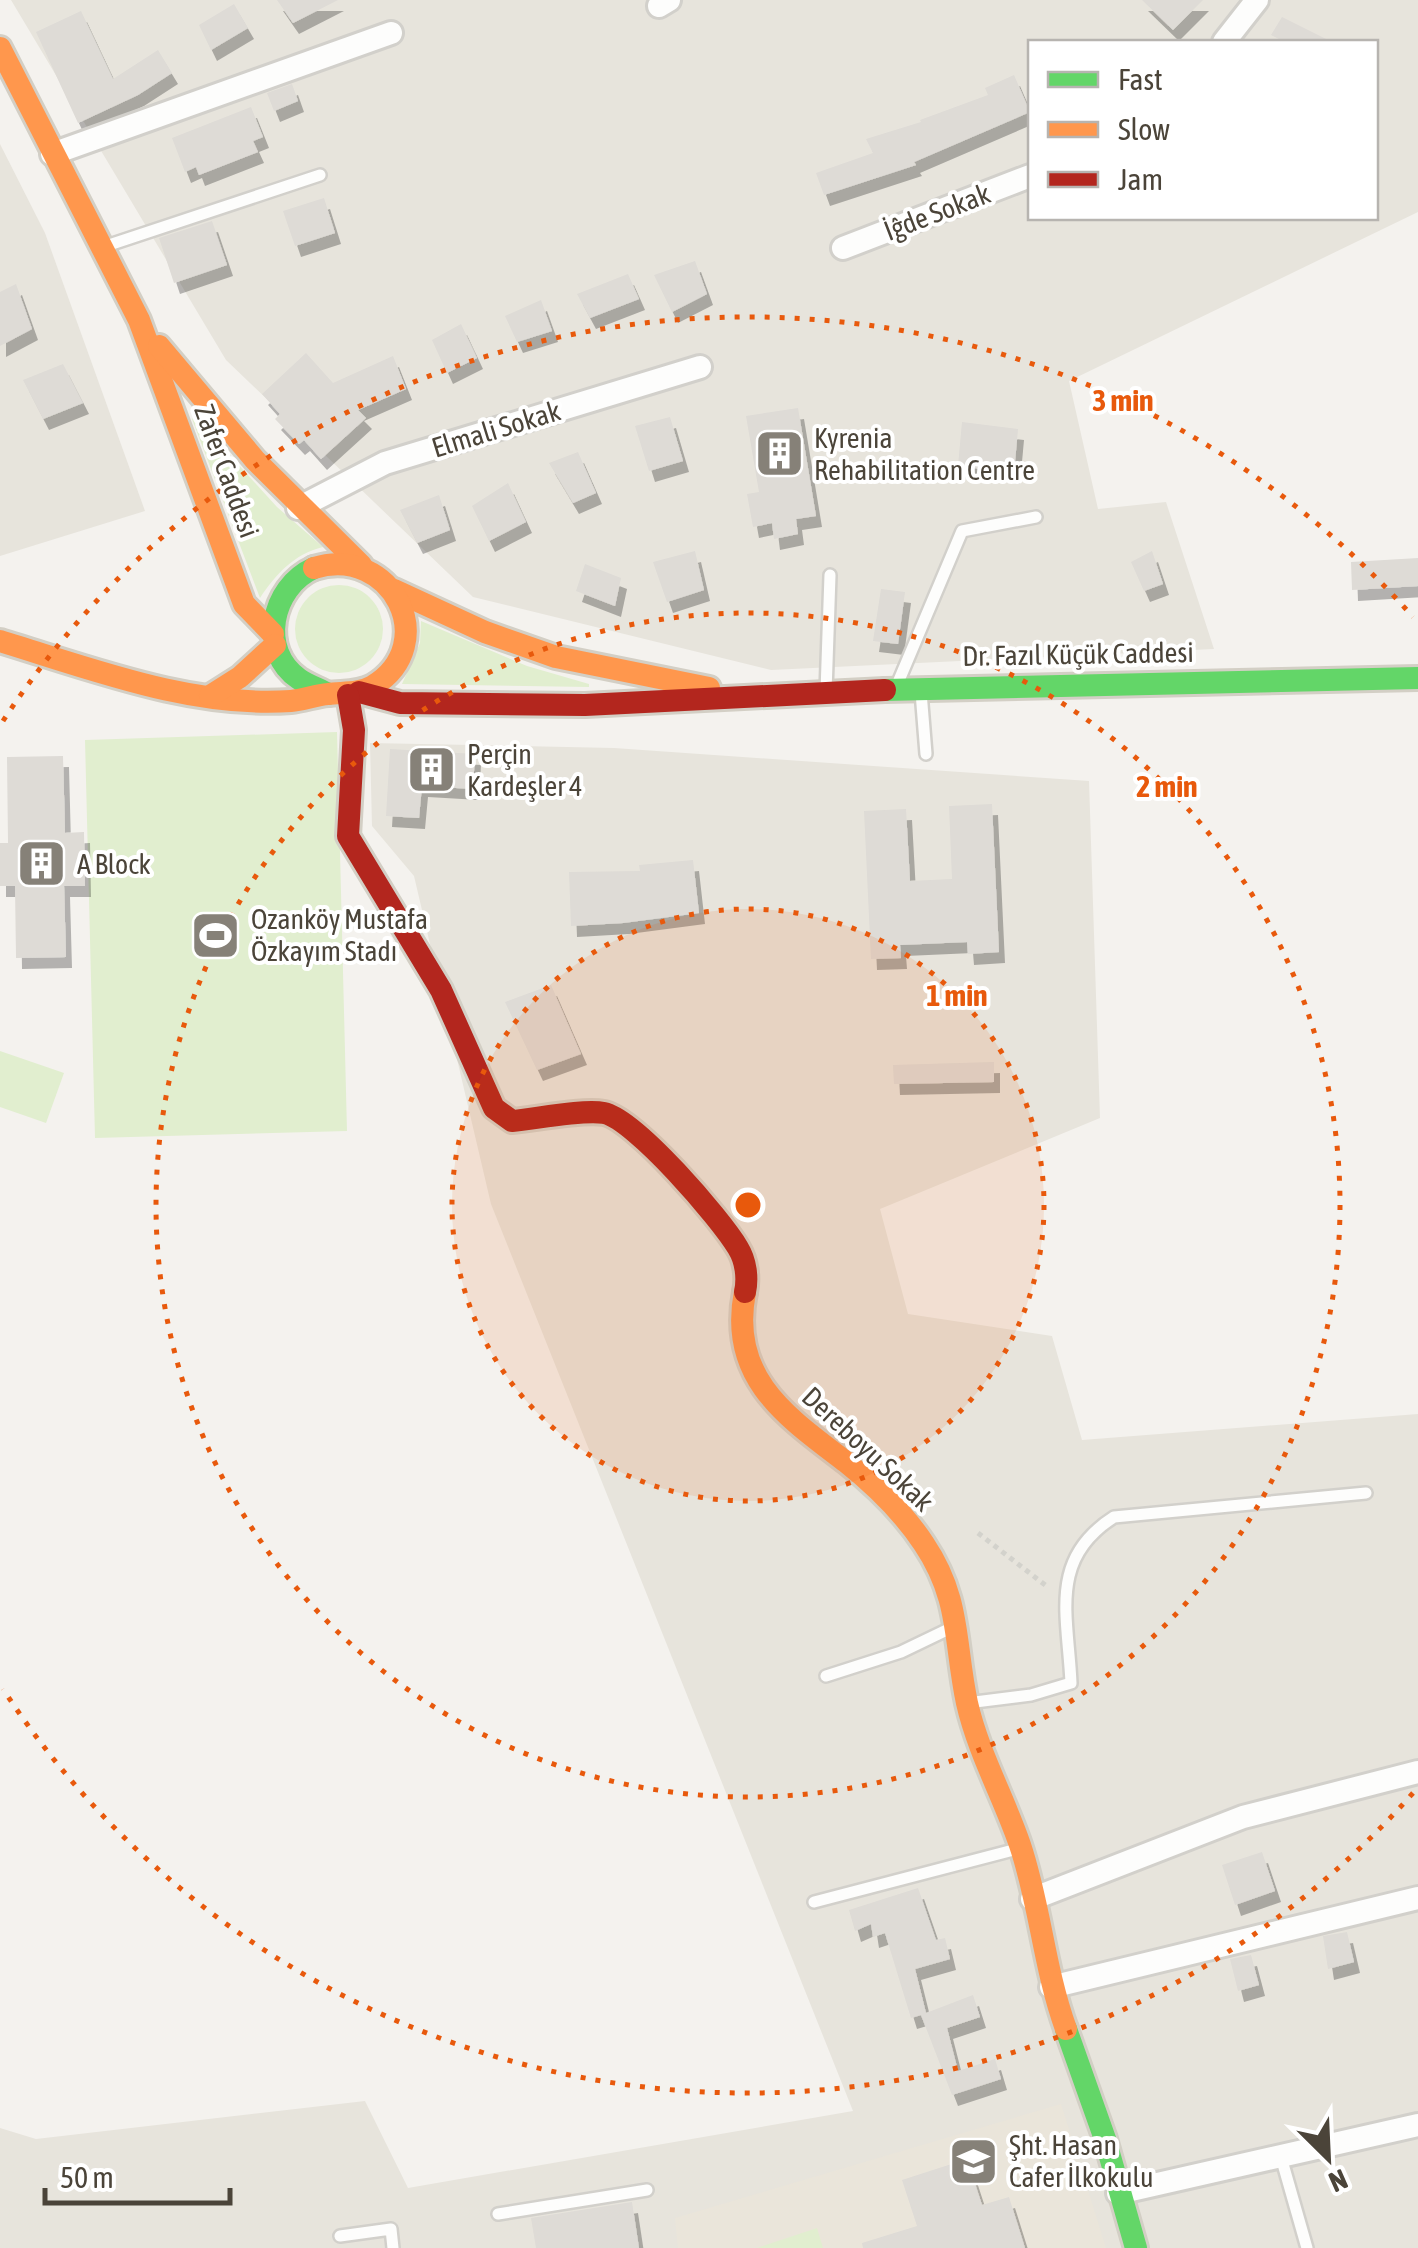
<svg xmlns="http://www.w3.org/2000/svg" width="1418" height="2248" font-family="'Asap Condensed',sans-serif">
	<defs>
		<filter id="shadow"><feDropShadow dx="6" dy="11" stdDeviation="0" flood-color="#0004"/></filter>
	</defs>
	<rect width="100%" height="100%" fill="#f4f2ee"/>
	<g fill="#e7e4dc" fill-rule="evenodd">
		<path d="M11,0H1418V212L1069,381L1098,509L1166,502L1214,649L771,670L473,597L226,360ZM1030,42H1376V218H1030Z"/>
		<polygon points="0,144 45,233 145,511 0,556"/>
		<polygon points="370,743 614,748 1089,781 1100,1118 880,1209 908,1314 1052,1336 1082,1440 1418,1414 1418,2248 0,2248 0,2128 36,2139 365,2101 408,2188 853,2111 491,1204 414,876 372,826"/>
	</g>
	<polygon fill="#eae5da" points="1061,2104 1106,2248 678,2248 675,2218"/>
	<g fill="#e1eecf">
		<path d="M195,417L277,507L323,547C294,554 276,574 260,598L192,419Z"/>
		<circle cx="339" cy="629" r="44"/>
		<polygon points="421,621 527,666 589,684 589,687 402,684 420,643"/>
		<polygon points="337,732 347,1131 95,1138 85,740"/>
		<polygon points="0,1051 64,1073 46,1123 0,1107"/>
		<polygon points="817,2228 823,2248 757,2248"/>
	</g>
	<g fill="#dedbd6" filter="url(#shadow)">
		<polygon points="277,0 338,0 293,23"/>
		<polygon points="1142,0 1203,0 1173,30"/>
		<polygon points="234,4 248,28 211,50 199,25"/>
		<polygon points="81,11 113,79 158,50 172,73 138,95 78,123 36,32"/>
		<polygon points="1282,17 1332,42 1285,42 1271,35"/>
		<polygon points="1014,75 1030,112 914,162 916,165 824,195 816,173 873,153 866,139 921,122 920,120 988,95 985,88"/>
		<polygon points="292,84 298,101 274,111 267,93"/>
		<polygon points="251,107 263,137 253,141 258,152 199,175 196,167 185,172 172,138"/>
		<polygon points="324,198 335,233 295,246 283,211"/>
		<polygon points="212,221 227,265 174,283 159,238"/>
		<polygon points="695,261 707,294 672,312 654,275"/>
		<polygon points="628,274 639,299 590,318 577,294"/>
		<polygon points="16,284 32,329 0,346 0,292"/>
		<polygon points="541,300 552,331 517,342 505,316"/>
		<polygon points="461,324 477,358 447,373 432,340"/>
		<polygon points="306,353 333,383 393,356 406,389 358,410 366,418 321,459 304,440 299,444 275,419 280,414 262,394"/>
		<polygon points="63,364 83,403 43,419 23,380"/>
		<polygon points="798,408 816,516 796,519 798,534 774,539 772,523 753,527 747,494 759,492 746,416"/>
		<polygon points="670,417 683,461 649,471 635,426"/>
		<polygon points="962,422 1018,429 1014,473 958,466"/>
		<polygon points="578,452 596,493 573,503 549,463"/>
		<polygon points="508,483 526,522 489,541 472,506"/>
		<polygon points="439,495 450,530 417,543 400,510"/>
		<polygon points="695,551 704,590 667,602 653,562"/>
		<polygon points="1152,551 1163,584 1144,591 1131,562"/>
		<polygon points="1418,558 1418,586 1352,590 1351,562"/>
		<polygon points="585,564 621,578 615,606 576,591"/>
		<polygon points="881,589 905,592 898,644 873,641"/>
		<polygon points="390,749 475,754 473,789 422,786 419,818 386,816"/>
		<polygon points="63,756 65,833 84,832 85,886 64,886 66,957 16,958 15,886 0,886 0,843 8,843 7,757"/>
		<polygon points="992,804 999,952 968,954 967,942 900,945 901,958 871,959 864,811 906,809 910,881 952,879 949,806"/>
		<polygon points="693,860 699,913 623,923 571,926 569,872 640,871 639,865"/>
		<polygon points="551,985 581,1054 537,1070 505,1002"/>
		<polygon points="994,1062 994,1082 894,1084 893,1065"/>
		<polygon points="1262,1852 1275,1891 1235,1905 1222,1865"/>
		<polygon points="918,1888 936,1940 945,1938 950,1959 915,1969 926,2013 973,1995 980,2017 947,2028 958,2071 995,2059 1001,2079 952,2095 921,2015 911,2018 885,1933 873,1937 871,1924 855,1931 849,1910"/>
		<polygon points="1347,1932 1354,1962 1328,1969 1323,1936"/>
		<polygon points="1251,1955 1259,1985 1238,1991 1230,1959"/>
		<polygon points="967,2159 982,2205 1009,2197 1025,2248 863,2248 862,2243 917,2226 902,2180"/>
		<polygon points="632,2202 639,2248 536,2248 531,2218"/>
	</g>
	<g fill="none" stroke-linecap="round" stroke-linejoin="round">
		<defs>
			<g id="lane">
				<polyline points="106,246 320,175"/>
				<polyline points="897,685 962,531 1036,517"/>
				<polyline points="826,692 830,575"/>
				<polyline points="921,692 926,754"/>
				<polyline points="826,1676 901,1652 953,1627"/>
				<path d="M967,1703L1031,1695L1071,1683C1068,1615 1048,1559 1114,1517L1366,1493"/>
				<polyline points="814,1902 1017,1849"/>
				<polyline points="1281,2157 1307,2248"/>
				<polyline points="498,2214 647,2190"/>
				<polyline points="340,2236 391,2229 393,2248"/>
			</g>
			<g id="street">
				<polyline points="659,6 669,0"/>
				<polyline points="1224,42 1257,0"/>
				<polyline points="52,154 391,33"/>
				<polyline points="843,248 1030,176"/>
				<polyline points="298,508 385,463 700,367"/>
				<polyline points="1032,1899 1243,1817 1418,1772"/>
				<polyline points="1051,1987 1418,1898"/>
				<polyline points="1118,2193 1418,2125"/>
			</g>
			<g id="fast">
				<path d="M314,568C271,587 258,651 299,679C308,685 319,689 328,694"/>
				<polyline points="885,690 1418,678"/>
				<polyline points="1066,2029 1105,2139 1136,2248"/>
			</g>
			<g id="slow">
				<polyline points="0,48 139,320 244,604 273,634"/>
				<polyline points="159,346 255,460 361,565"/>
				<polyline points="394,590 485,632 556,657 709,688"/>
				<path d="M0,641C92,669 193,708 291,701C303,700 316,695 328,694C343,692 359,694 373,686C442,644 392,544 314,568"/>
				<polyline points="210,696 240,677 275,645"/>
				<path d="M745,1292C728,1378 787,1417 846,1462C876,1486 903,1512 924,1544C961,1599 954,1642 967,1703C978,1752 1004,1798 1020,1845C1040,1904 1044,1968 1066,2029"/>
			</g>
			<g id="jam">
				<polyline points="359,692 400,703 585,705 885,690"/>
				<path d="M348,695L354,730L348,836L441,990L494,1108L512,1121C535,1119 583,1109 604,1113C635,1119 721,1219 738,1248C746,1261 748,1278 745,1292"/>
			</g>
		</defs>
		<use href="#lane" stroke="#d2d0cb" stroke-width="16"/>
		<use href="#street" stroke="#d2d0cb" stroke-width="28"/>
		<use href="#fast" stroke="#d3cfc5" stroke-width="28"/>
		<use href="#slow" stroke="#d3cfc5" stroke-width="28"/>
		<use href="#jam" stroke="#d3cfc5" stroke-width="28"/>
		<polyline stroke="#d3d2cc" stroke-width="5" stroke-dasharray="5 5" stroke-linecap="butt" points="978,1533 1049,1588"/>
		<use href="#lane" stroke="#fdfdfc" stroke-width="11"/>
		<use href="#street" stroke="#fdfdfc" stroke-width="22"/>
		<use href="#fast" stroke="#63d668" stroke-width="22"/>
		<use href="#slow" stroke="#ff974d" stroke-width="22"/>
		<use href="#jam" stroke="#b3261e" stroke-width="22"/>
	</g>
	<circle cx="748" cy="1205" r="296" fill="#e8590c" fill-opacity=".12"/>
	<g fill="none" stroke="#e8590c" stroke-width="5" stroke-dasharray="5 10">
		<circle cx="748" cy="1205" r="296"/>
		<circle cx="748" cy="1205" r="592"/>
		<path d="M1413 1793A888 888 0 0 1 3 1689M3 721A888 888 0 0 1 1413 617"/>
	</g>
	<defs>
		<symbol id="building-square" viewBox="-11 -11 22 22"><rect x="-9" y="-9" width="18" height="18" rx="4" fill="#868178" stroke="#fff"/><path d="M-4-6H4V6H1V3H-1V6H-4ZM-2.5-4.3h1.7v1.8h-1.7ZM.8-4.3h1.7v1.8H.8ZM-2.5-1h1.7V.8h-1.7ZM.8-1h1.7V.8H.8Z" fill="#fff"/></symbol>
		<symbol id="stadium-square" viewBox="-11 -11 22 22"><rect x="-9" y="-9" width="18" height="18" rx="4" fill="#868178" stroke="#fff"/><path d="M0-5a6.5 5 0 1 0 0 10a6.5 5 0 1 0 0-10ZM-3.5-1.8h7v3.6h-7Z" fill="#fff"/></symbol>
		<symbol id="school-square" viewBox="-11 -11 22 22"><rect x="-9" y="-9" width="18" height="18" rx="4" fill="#868178" stroke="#fff"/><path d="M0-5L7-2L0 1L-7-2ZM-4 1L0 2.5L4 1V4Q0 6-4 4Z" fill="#fff"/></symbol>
	</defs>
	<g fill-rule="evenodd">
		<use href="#building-square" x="752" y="426" width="55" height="55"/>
		<use href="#building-square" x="404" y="742" width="55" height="55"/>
		<use href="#building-square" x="14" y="836" width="55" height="55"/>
		<use href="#stadium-square" x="188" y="908" width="55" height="55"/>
		<use href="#school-square" x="946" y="2134" width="55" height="55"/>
	</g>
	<g text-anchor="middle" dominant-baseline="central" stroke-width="8" stroke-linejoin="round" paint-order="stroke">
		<g font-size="28" fill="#4b4439" stroke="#fff">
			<text transform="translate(937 212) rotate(-21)">İĝde Sokak</text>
			<text transform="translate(496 429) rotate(-17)">Elmali Sokak</text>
			<text transform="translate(227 471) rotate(70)">Zafer Caddesi</text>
			<text transform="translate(1078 654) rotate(-1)">Dr. Fazıl Küçük Caddesi</text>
			<text transform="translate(868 1449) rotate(43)">Dereboyu Sokak</text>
		</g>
		<g font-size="28" fill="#4b4439" stroke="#fff" text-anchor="start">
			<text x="814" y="438">Kyrenia<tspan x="814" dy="32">Rehabilitation Centre</tspan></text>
			<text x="467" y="754">Perçin<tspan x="467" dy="32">Kardeşler 4</tspan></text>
			<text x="77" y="864">A Block</text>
			<text x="251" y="919">Ozanköy Mustafa<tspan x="251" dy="32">Özkayım Stadı</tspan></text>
			<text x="1009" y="2145">Şht. Hasan<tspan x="1009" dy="32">Cafer İlkokulu</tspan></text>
		</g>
	</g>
	<circle cx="748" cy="1205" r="15" fill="#e8590c" stroke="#fff" stroke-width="5"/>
	<g font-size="30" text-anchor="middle" font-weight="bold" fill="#e8590c" stroke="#fff" stroke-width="8" stroke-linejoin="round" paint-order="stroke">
		<text x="1123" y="411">3 min</text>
		<text x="1167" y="797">2 min</text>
		<text x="957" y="1006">1 min</text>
	</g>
	<rect x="1028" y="40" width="350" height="180" fill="#ffffff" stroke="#b7b4b0" stroke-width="2.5"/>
	<rect x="1048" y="72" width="50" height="15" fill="#63d668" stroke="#b7b4b0" stroke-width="2.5"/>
	<text x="1118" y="90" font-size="30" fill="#4b4439">Fast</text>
	<rect x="1048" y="122" width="50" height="15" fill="#ff974d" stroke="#b7b4b0" stroke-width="2.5"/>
	<text x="1118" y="140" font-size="30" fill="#4b4439">Slow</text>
	<rect x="1048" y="172" width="50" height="15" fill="#b3261e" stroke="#b7b4b0" stroke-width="2.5"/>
	<text x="1118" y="190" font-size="30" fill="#4b4439">Jam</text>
	<g transform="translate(1328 2158) rotate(156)" stroke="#ffffff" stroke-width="8" paint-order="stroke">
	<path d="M0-8L18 38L0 25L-18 38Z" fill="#4b4439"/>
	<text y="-15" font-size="28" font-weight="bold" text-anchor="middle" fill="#4b4439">N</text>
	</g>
	<path d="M45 2188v15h185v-15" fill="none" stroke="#4b4439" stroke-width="5"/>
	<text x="60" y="2188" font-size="30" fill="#4b4439" stroke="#ffffff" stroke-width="8" paint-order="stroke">50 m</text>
</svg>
